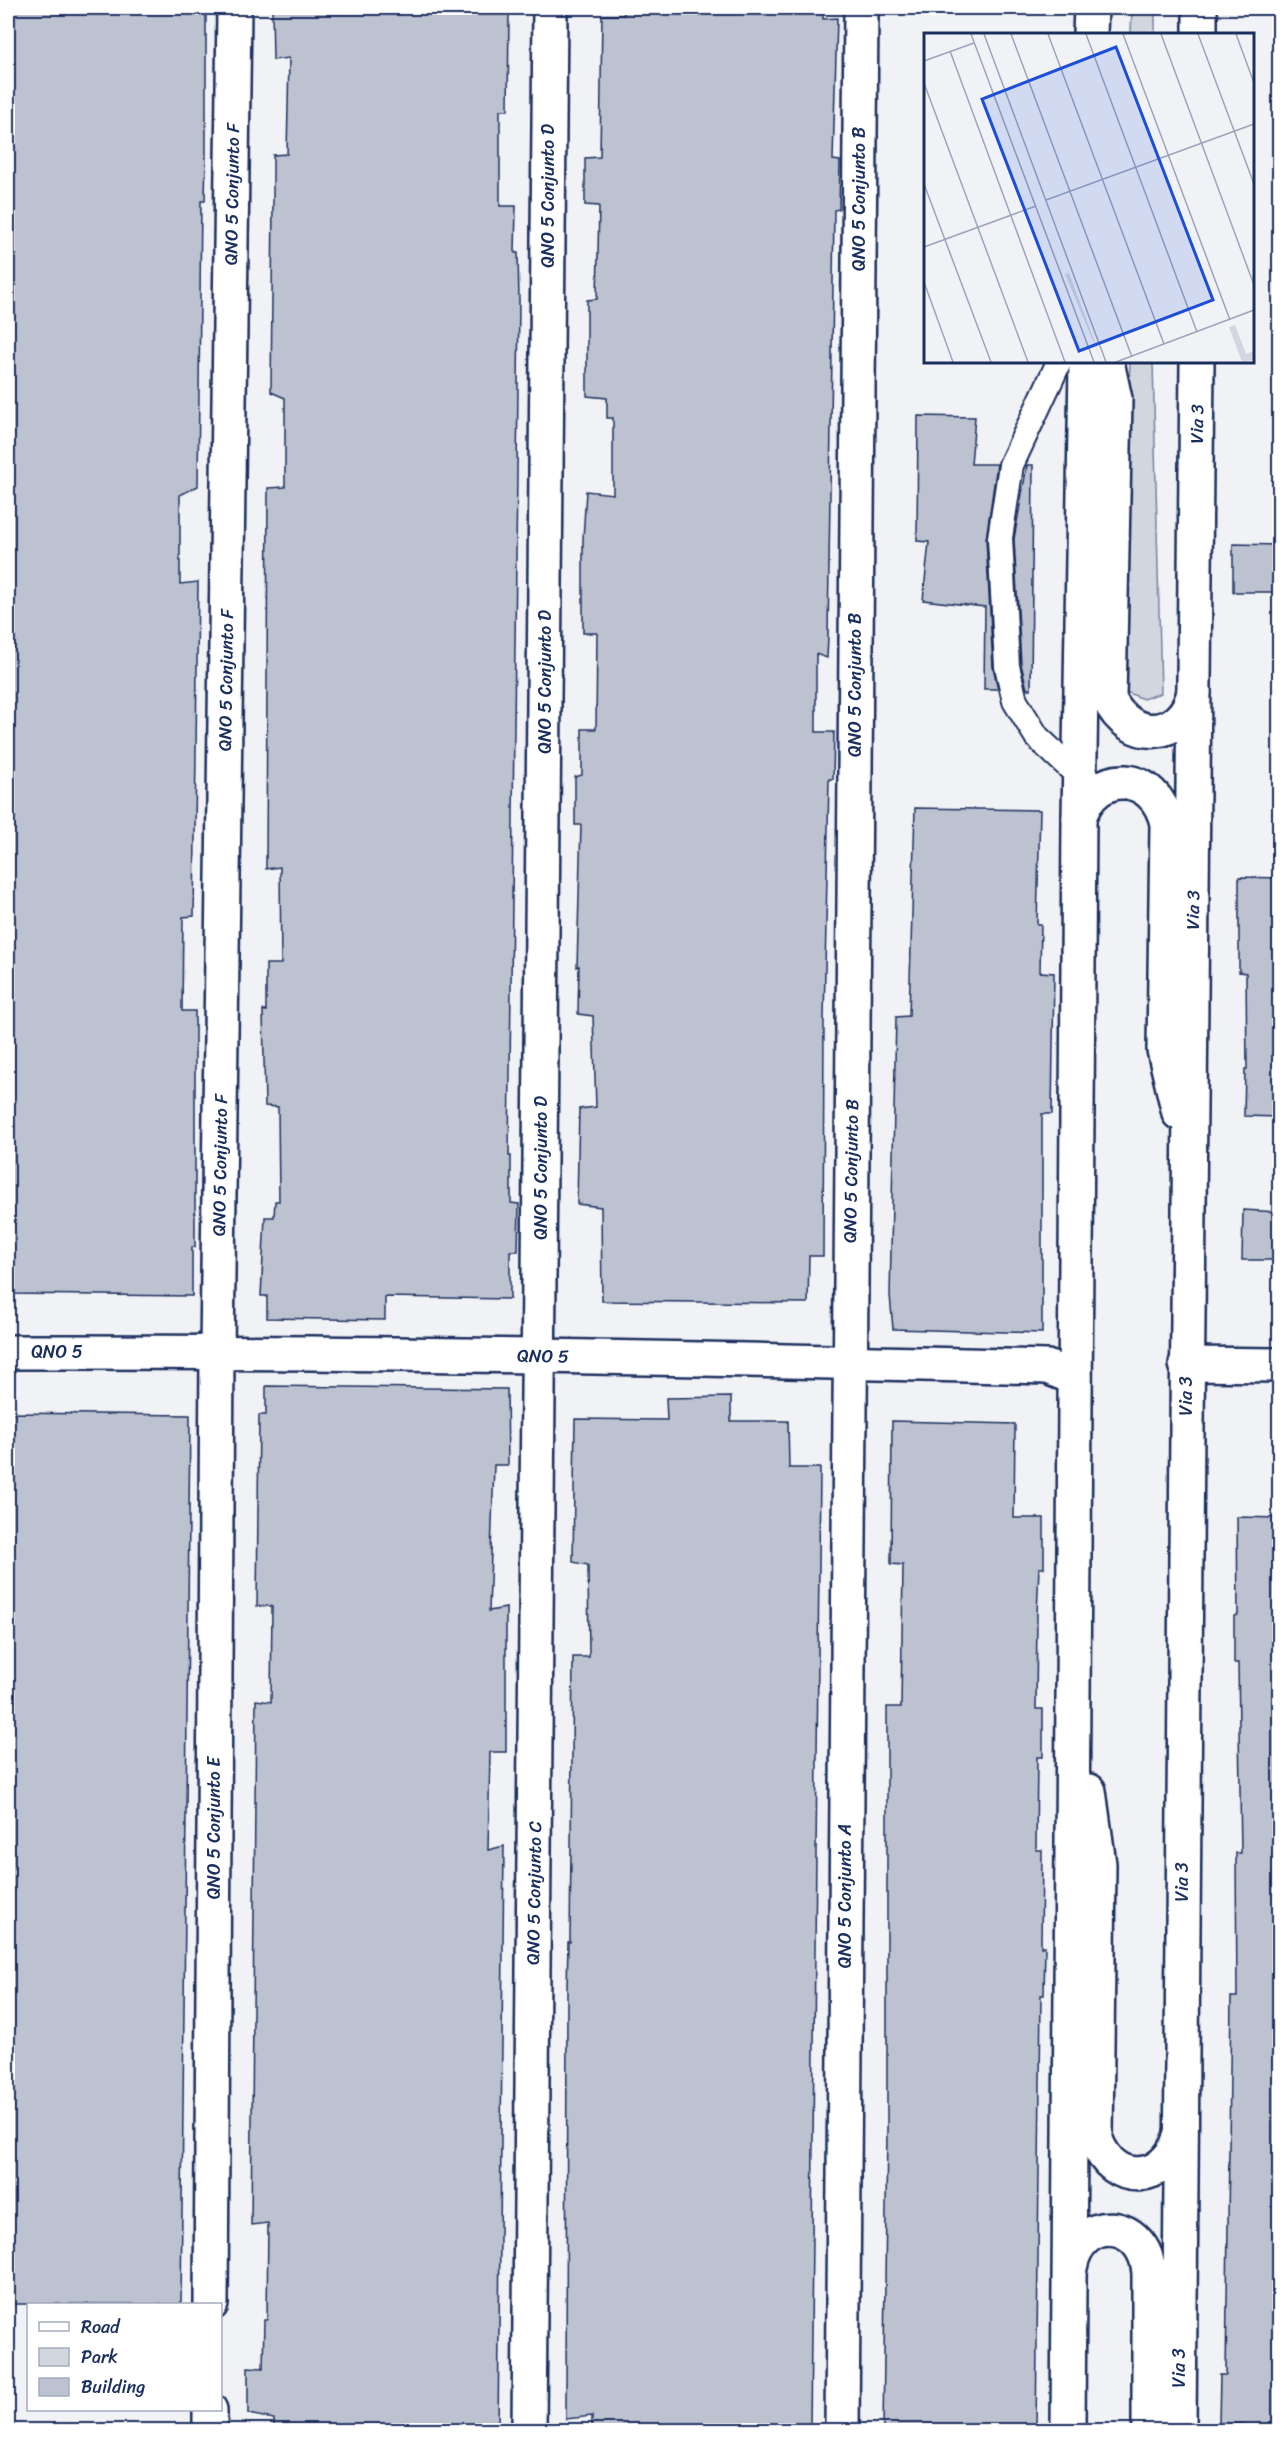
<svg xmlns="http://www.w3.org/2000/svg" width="1287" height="2438" font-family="Sriracha,sans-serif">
	<rect width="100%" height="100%" fill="#f1f2f5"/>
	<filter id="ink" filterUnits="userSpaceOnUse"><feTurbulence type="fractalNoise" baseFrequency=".0167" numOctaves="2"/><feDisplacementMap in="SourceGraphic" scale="12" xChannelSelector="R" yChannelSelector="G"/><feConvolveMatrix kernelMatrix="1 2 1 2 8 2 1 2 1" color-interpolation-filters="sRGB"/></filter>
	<g filter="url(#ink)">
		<g fill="#d2d6df" stroke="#76829e" stroke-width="1.5">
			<polygon points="1132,8 1155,8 1155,34 1131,34"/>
			<polygon points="1130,362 1153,362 1161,693 1143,699 1124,691"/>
		</g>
		<g fill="#bcc2d0" stroke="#1b2f5e" stroke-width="1.5">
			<polygon points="8,8 206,8 206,154 205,201 201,201 198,486 180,495 180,584 198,582 194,916 183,917 182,1011 195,1011 195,1247 192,1247 192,1296 8,1294"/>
			<polygon points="272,8 489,8 489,14 509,14 508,110 500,110 500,206 516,206 515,253 518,253 519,301 509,1156 511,1156 511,1203 519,1204 518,1251 510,1251 510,1299 385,1297 385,1320 267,1318 267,1296 261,1296 265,1217 274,1217 275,1201 279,1201 278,1107 265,1106 263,1010 266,1011 266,964 281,964 280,867 266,869 268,488 285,487 285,398 271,392 273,202 273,155 287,154 289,58 273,60"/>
			<polygon points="624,8 823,8 823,19 837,18 833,160 840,161 839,209 834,210 828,636 827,658 816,654 816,732 834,732 833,779 829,779 824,1018 823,1256 809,1256 808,1303 602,1301 601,1207 577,1204 579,1109 596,1107 593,1016 578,1014 579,966 577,967 581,825 575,825 575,777 582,775 582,729 596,729 597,633 583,633 583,539 586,491 613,494 613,418 607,418 607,398 587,396 587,300 597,299 599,206 585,205 585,158 600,157 602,15 624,15"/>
			<polygon points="918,416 975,417 971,464 997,464 986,539 993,667 998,689 984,689 985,607 923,600 929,542 917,541"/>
			<polygon points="1027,465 1033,465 1031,689 1027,689 1021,664 1014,539"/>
			<polygon points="1233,544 1280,545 1280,592 1233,592"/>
			<polygon points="915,808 1040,810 1037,924 1041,924 1040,972 1054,973 1052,1114 1042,1114 1042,1333 893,1329 890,1295 896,1017 909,1016"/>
			<polygon points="1239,877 1280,878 1280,1117 1244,1116 1245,1069 1247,1069 1246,973 1239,972"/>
			<polygon points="1243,1210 1280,1212 1280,1260 1242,1260"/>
			<polygon points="266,1386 507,1389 508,1465 494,1465 489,1611 506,1608 506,1752 490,1752 488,1850 504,1846 498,2430 274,2430 274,2419 248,2414 248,2367 263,2368 264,2320 267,2320 268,2223 251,2225 256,1700 271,1702 272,1606 257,1606 259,1415 266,1415"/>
			<polygon points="731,1397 731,1421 788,1421 789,1468 820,1468 810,2430 592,2430 592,2416 566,2419 567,1990 568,1942 570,1942 573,1657 589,1657 588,1565 573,1562 575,1419 667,1420 666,1398"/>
			<polygon points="8,1413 190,1415 181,2304 8,2304"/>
			<polygon points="892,1421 1015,1424 1014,1518 1044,1518 1044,1568 1039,1568 1037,1614 1036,1709 1043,1709 1043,1757 1037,1757 1036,1850 1042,1850 1041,1947 1045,1946 1044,1995 1041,1995 1036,2430 883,2430 887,2134 887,1707 901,1707 903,1565 891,1564"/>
			<polygon points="1237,1517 1280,1518 1280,2430 1243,2430 1243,2424 1219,2423 1220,2375 1226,2375 1231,1997 1237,1997 1236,1853 1241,1853 1238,1663 1234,1663 1234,1616 1238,1615"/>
		</g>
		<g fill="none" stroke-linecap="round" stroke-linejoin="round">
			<defs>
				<polyline id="lane" points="1059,362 1011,465 1000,538 1007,666 1015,701 1037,737 1081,778"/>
				<g id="street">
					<path d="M8,1352C354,1351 700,1358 1047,1367L1075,1378"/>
					<polyline points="1186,1364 1280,1365"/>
					<polyline points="211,2304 217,1352 234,8"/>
					<polyline points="210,2430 210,2410"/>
					<polyline points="529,2430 550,8"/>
					<polyline points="842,2430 861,8"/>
				</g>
				<g id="secondary">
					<polyline points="1090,34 1091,8"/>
					<polyline points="1200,34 1200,8"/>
					<path d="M1107,362L1115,399L1109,699C1129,743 1183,741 1194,692"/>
					<path d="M1079,818C1096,767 1156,771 1167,824L1164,1050L1179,1113"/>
					<path d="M1089,1791L1099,1864L1096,2140C1114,2188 1165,2183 1180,2137"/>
					<path d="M1070,2268C1079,2213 1145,2218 1149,2273V2430"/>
					<polyline points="1068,2430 1079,818 1086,362"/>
					<path d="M1179,2430C1183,1741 1191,1051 1197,362"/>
				</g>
			</defs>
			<use href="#lane" stroke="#1b2f5e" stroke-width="28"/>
			<use href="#street" stroke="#1b2f5e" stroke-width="38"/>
			<use href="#secondary" stroke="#1b2f5e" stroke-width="38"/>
			<use href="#lane" stroke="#fff" stroke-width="24"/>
			<use href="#street" stroke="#fff" stroke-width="33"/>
			<use href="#secondary" stroke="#fff" stroke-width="33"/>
		</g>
	</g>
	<g text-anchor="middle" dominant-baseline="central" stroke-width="5" stroke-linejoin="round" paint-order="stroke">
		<g font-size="18" fill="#1b2f5e" stroke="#fff">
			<text transform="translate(232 194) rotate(-89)">QNO 5 Conjunto F</text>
			<text transform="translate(548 196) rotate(-90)">QNO 5 Conjunto D</text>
			<text transform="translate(859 199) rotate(-90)">QNO 5 Conjunto B</text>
			<text transform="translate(1197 424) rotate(-89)">Via 3</text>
			<text transform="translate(226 680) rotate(-89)">QNO 5 Conjunto F</text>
			<text transform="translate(545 682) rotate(-90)">QNO 5 Conjunto D</text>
			<text transform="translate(855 685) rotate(-90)">QNO 5 Conjunto B</text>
			<text transform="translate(1193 910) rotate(-89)">Via 3</text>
			<text transform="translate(220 1165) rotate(-89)">QNO 5 Conjunto F</text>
			<text transform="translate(541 1168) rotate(-90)">QNO 5 Conjunto D</text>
			<text transform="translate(851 1171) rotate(-89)">QNO 5 Conjunto B</text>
			<text x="57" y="1352">QNO 5</text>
			<text transform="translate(543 1356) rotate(1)">QNO 5</text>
			<text transform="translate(1186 1396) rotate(-90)">Via 3</text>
			<text transform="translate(214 1828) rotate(-90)">QNO 5 Conjunto E</text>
			<text transform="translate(1182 1882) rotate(-90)">Via 3</text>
			<text transform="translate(534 1893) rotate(-89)">QNO 5 Conjunto C</text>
			<text transform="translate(845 1896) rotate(-90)">QNO 5 Conjunto A</text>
			<text transform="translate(1179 2368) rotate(-90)">Via 3</text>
		</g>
	</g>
	<g transform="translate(924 33)">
		<rect width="330" height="330" fill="#f1f2f5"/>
		<path d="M145,240L178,329L141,241ZM311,292L322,321L330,318V327L318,329L305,294Z" fill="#d2d6df"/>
		<path fill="none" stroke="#9ba4b9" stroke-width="1.5" d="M47,1L170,329M60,1L182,329M87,1L208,324M124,1L240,311M162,1L273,299M199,1L306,287M237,1L330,252M274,1L330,151M312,1L330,50M26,18L141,329M0,28L50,10M0,50L104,329M0,151L67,329M122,167L330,91M0,214L112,173M0,249L29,329M192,329L330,277"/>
		<path fill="#1d4ed8" fill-opacity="0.15" stroke="#1d4ed8" stroke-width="3" d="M192,14L289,267L155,318L58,66Z"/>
		<rect width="330" height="330" fill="none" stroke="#1b2f5e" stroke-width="3"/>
	</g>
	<rect width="1287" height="2438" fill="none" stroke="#fff" stroke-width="30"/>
	<rect x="15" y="15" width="1257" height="2408" fill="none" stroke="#1b2f5e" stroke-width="2" filter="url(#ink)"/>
	<rect x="27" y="2303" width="195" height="108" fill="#ffffff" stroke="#a4acbf" stroke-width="1.5"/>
	<rect x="39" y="2322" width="30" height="9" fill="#ffffff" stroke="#a4acbf" stroke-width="1.5"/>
	<text x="81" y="2333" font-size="18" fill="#1b2f5e">Road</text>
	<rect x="39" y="2348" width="30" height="18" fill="#d2d6df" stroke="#a4acbf" stroke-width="1.5"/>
	<text x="81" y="2363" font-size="18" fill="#1b2f5e">Park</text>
	<rect x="39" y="2378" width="30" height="18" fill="#bcc2d0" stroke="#a4acbf" stroke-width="1.5"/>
	<text x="81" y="2393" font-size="18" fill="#1b2f5e">Building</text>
</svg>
